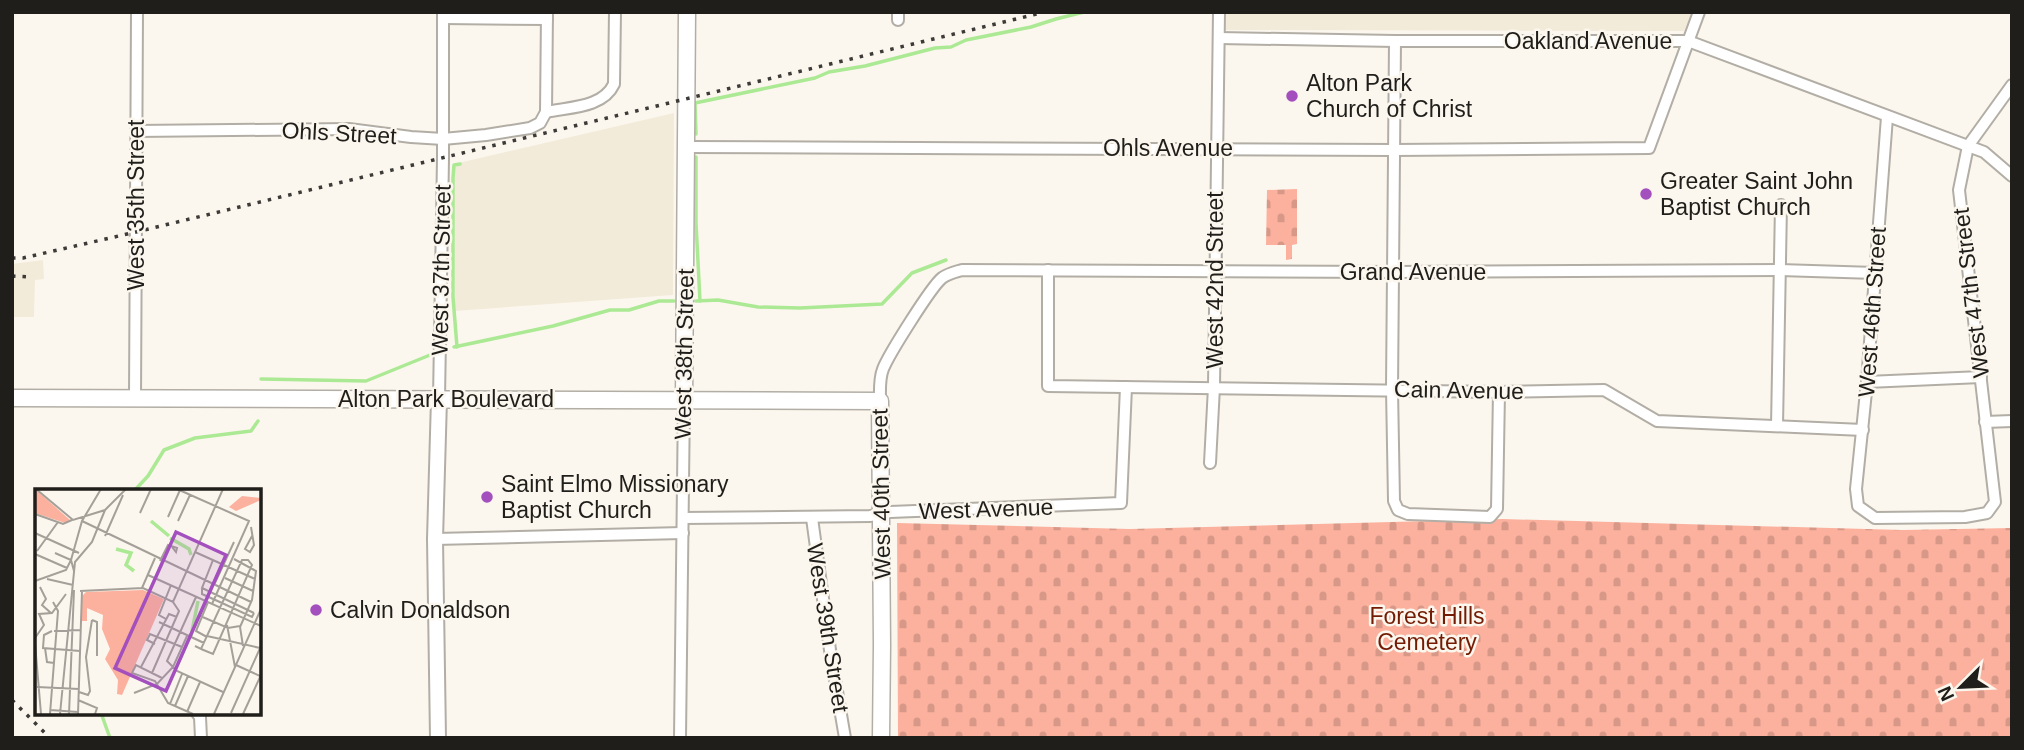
<svg xmlns="http://www.w3.org/2000/svg" width="2024" height="750" font-family="Arial,sans-serif">
	<defs>
		<pattern id="cemetery-stones" width="16" height="16" patternUnits="userSpaceOnUse" patternTransform="scale(1.75)"><rect width="16" height="16" fill="#fcb19e"/><path d="M2 7V4a2 2 0 0 1 4 0v3zM10 15v-3a2 2 0 0 1 4 0v3z" fill="#d89888"/></pattern>
	</defs>
	<rect width="100%" height="100%" fill="#fcf7ee"/>
	<g fill="#f2ebda">
		<polygon points="1226,12 1692,12 1684,31 1225,30"/>
		<polygon points="674,113 673,295 455,311 454,164"/>
		<polygon points="43,260 44,279 35,280 34,317 12,317 12,264"/>
	</g>
	<g fill="url(#cemetery-stones)">
		<polygon points="1297,189 1297,244 1292,245 1292,259 1286,260 1286,245 1266,245 1267,190"/>
		<polygon points="1503,519 1902,530 2012,528 2012,738 898,738 897,523 1130,529"/>
	</g>
	<g fill="none" stroke-linecap="round" stroke-linejoin="round">
		<g stroke="#ace994" stroke-width="3.5">
			<polyline points="696,134 695,103 815,78 829,72 865,66 935,48 951,47 966,40 1031,27 1056,19 1084,12"/>
			<polyline points="696,157 696,223 700,301"/>
			<polyline points="696,301 718,300 758,307 800,308 882,304 912,273 946,260"/>
			<polyline points="454,347 553,326 610,310 629,310 659,301 674,301"/>
			<polyline points="457,347 453,297 453,178 454,165 460,164"/>
			<polyline points="261,379 366,381 430,355"/>
			<polyline points="134,491 148,476 164,450 195,438 251,431 258,421"/>
			<polyline points="101,713 110,738"/>
		</g>
		<defs>
			<g id="minor">
				<polyline points="898,12 898,20"/>
				<polyline points="443,18 547,19"/>
				<polyline points="1219,38 1395,41 1688,41 1984,152 2012,176"/>
				<polyline points="1395,41 1392,389 1394,501 1398,510 1408,514 1490,517 1497,509 1499,392"/>
				<path d="M546,112C569,107 603,108 614,84L615,12"/>
				<polyline points="1887,117 1867,382 1856,489 1858,506 1875,518 1965,517 1987,513 1995,502 1959,190 1968,146 2012,85"/>
				<polyline points="136,131 349,129 411,137 443,139 486,135 530,128 540,123 546,112 547,12"/>
				<polyline points="686,147 1394,150 1649,148 1699,12"/>
				<polyline points="1048,270 1048,386 1499,392 1604,390 1657,421 1863,430"/>
				<polyline points="1867,382 1981,377"/>
				<polyline points="135,398 137,12"/>
				<polyline points="439,399 443,158 443,12"/>
				<path d="M880,401C880,390 879,379 883,369C889,354 931,287 942,278C949,273 955,272 962,270L1393,272L1780,270L1875,273"/>
				<polyline points="1985,422 2012,421"/>
				<polyline points="1777,426 1781,205"/>
				<polyline points="1210,463 1214,387 1219,12"/>
				<polyline points="683,518 870,516 890,512 1121,503 1126,387"/>
				<polyline points="812,518 830,650 845,738"/>
				<polyline points="435,539 683,533"/>
				<polyline points="197,713 200,717 201,738"/>
				<polyline points="680,738 684,400"/>
			</g>
			<polyline id="tertiary" points="438,738 435,539 439,399"/>
			<g id="secondary">
				<polyline points="12,398 880,401 882,645 881,738"/>
				<polyline points="684,400 687,12"/>
			</g>
		</defs>
		<use href="#minor" stroke="#b2aea6" stroke-width="14"/>
		<use href="#tertiary" stroke="#b2aea6" stroke-width="18"/>
		<use href="#secondary" stroke="#b2aea6" stroke-width="19"/>
		<use href="#minor" stroke="#fff" stroke-width="10"/>
		<use href="#tertiary" stroke="#fff" stroke-width="14"/>
		<use href="#secondary" stroke="#fff" stroke-width="16"/>
		<g stroke="#3d3b37" stroke-width="3.5" stroke-dasharray="3.5 7" stroke-linecap="butt">
			<polyline points="12,258 23,258 136,232 1045,12"/>
			<polyline points="12,276 30,277"/>
			<polyline points="12,700 50,738"/>
		</g>
	</g>
	<g fill="#a34fbd" stroke="#fcf7ee" stroke-width="2.5">
		<circle cx="1292" cy="96" r="7"/>
		<circle cx="1646" cy="194" r="7"/>
		<circle cx="487" cy="497" r="7"/>
		<circle cx="316" cy="610" r="7"/>
	</g>
	<g text-anchor="middle" dominant-baseline="central" stroke-width="5" stroke-linejoin="round" paint-order="stroke">
		<g font-size="23" fill="#1f1e1a" stroke="#fcf7ee">
			<text x="1588" y="41">Oakland Avenue</text>
			<text transform="translate(339 133) rotate(3)">Ohls Street</text>
			<text x="1168" y="148">Ohls Avenue</text>
			<text transform="translate(136 205) rotate(-90)">West 35th Street</text>
			<text transform="translate(441 270) rotate(-89)">West 37th Street</text>
			<text x="1413" y="272">Grand Avenue</text>
			<text transform="translate(1215 280) rotate(-90)">West 42nd Street</text>
			<text transform="translate(1971 293) rotate(-97)">West 47th Street</text>
			<text transform="translate(1872 312) rotate(-86)">West 46th Street</text>
			<text transform="translate(684 354) rotate(-89)">West 38th Street</text>
			<text transform="translate(1459 390) rotate(1)">Cain Avenue</text>
			<text x="446" y="399">Alton Park Boulevard</text>
			<text transform="translate(881 494) rotate(-91)">West 40th Street</text>
			<text transform="translate(986 509) rotate(-2)">West Avenue</text>
			<text transform="translate(828 628) rotate(81)">West 39th Street</text>
		</g>
		<g font-size="23" fill="#1f1e1a" stroke="#fcf7ee" text-anchor="start">
			<text x="1306" y="83">Alton Park<tspan x="1306" dy="26">Church of Christ</tspan></text>
			<text x="1660" y="181">Greater Saint John<tspan x="1660" dy="26">Baptist Church</tspan></text>
			<text x="501" y="484">Saint Elmo Missionary<tspan x="501" dy="26">Baptist Church</tspan></text>
			<text x="330" y="610">Calvin Donaldson</text>
		</g>
		<g font-size="23" fill="#741b04" stroke="#fcf7ee">
			<text x="1427" y="616">Forest Hills<tspan x="1427" dy="26">Cemetery</tspan></text>
		</g>
	</g>
	<g transform="translate(35 489)">
		<rect width="226" height="226" fill="#fcf7ee"/>
		<path d="M0,0L35,31L30,34L0,24ZM207,7L226,9V11L201,22L194,18Z" fill="#fcb19e"/>
		<path d="M108,101L129,110L87,206L82,205L83,191L70,170L75,160L67,140L68,126L52,119V132H47V107L51,103Z" fill="#fcb19e"/>
		<path fill="none" stroke="#ace994" stroke-width="3.5" d="M116,32L134,47M135,49L154,60L156,66M81,60L96,64L91,76L99,82M156,147L163,112"/>
		<path fill="none" stroke="#a4a099" stroke-width="2" d="M1,0L38,31L70,21L91,0M142,0L214,32L177,115M105,24L116,0M0,25L28,35L37,31M133,28L145,1M47,32L216,113M143,32L155,6M216,38L219,56L215,63L210,60L217,47M0,44L44,64M70,47L88,6M2,62L23,33M160,63L220,90M0,65L32,79M199,70L221,82L217,111L205,138L208,157M178,71L167,99L219,124M125,72L133,56L142,59L141,63L137,58M39,82L36,71L47,32L66,0M113,86L144,100M190,89L218,102M12,90L38,96M0,92L31,81L36,71L20,64M179,96L199,53M5,98L11,110L7,116L16,124M107,99L120,69M144,100L226,137M167,100V105L187,114L217,128L219,124M45,102L108,99L138,113L188,0M161,108L132,172L142,182L188,203M163,126L193,139L205,137M131,130L124,126L136,96M57,131L62,133V167M124,133L169,154M192,136L200,178M17,142L9,146L8,159L45,162M19,142L46,141M172,147L225,159M172,148L161,142L173,113M0,149L9,136L4,125L17,124L31,105M0,154L6,225M120,155L112,151L115,145L147,158M160,157L166,160L207,71H213L217,76L178,165L166,160M10,159L12,173L19,174M201,176L225,187M106,178L134,125L142,128M117,184L144,122L138,113M127,189L101,176L97,184L120,192L133,214L158,225M2,198L44,200M44,203L53,206L55,202L51,168L57,131M99,204L122,195L138,178L152,147M43,211L62,219L60,225M135,215L147,185M140,217L153,187M15,221L43,223M152,223L165,193M196,224L226,157M15,225L23,122L18,113M25,225L40,73L57,53L70,21M34,225L39,101M43,225L47,102M179,225L226,120M208,225L226,186"/>
		<path fill="#a34fbd" fill-opacity="0.15" stroke="#a34fbd" stroke-width="3.5" d="M141,43L191,66L131,202L80,179Z"/>
		<rect width="226" height="226" fill="none" stroke="#1f1e1a" stroke-width="3.5"/>
	</g>
	<rect width="2024" height="750" fill="none" stroke="#1f1e1a" stroke-width="28"/>
	<g transform="translate(1961 687) rotate(246)" stroke="#fcf7ee" stroke-width="5" paint-order="stroke">
	<path d="M0-5L12 26L0 18L-12 26Z" fill="#1f1e1a"/>
	<text y="-10" font-size="19" font-weight="bold" text-anchor="middle" fill="#1f1e1a">N</text>
	</g>
</svg>
